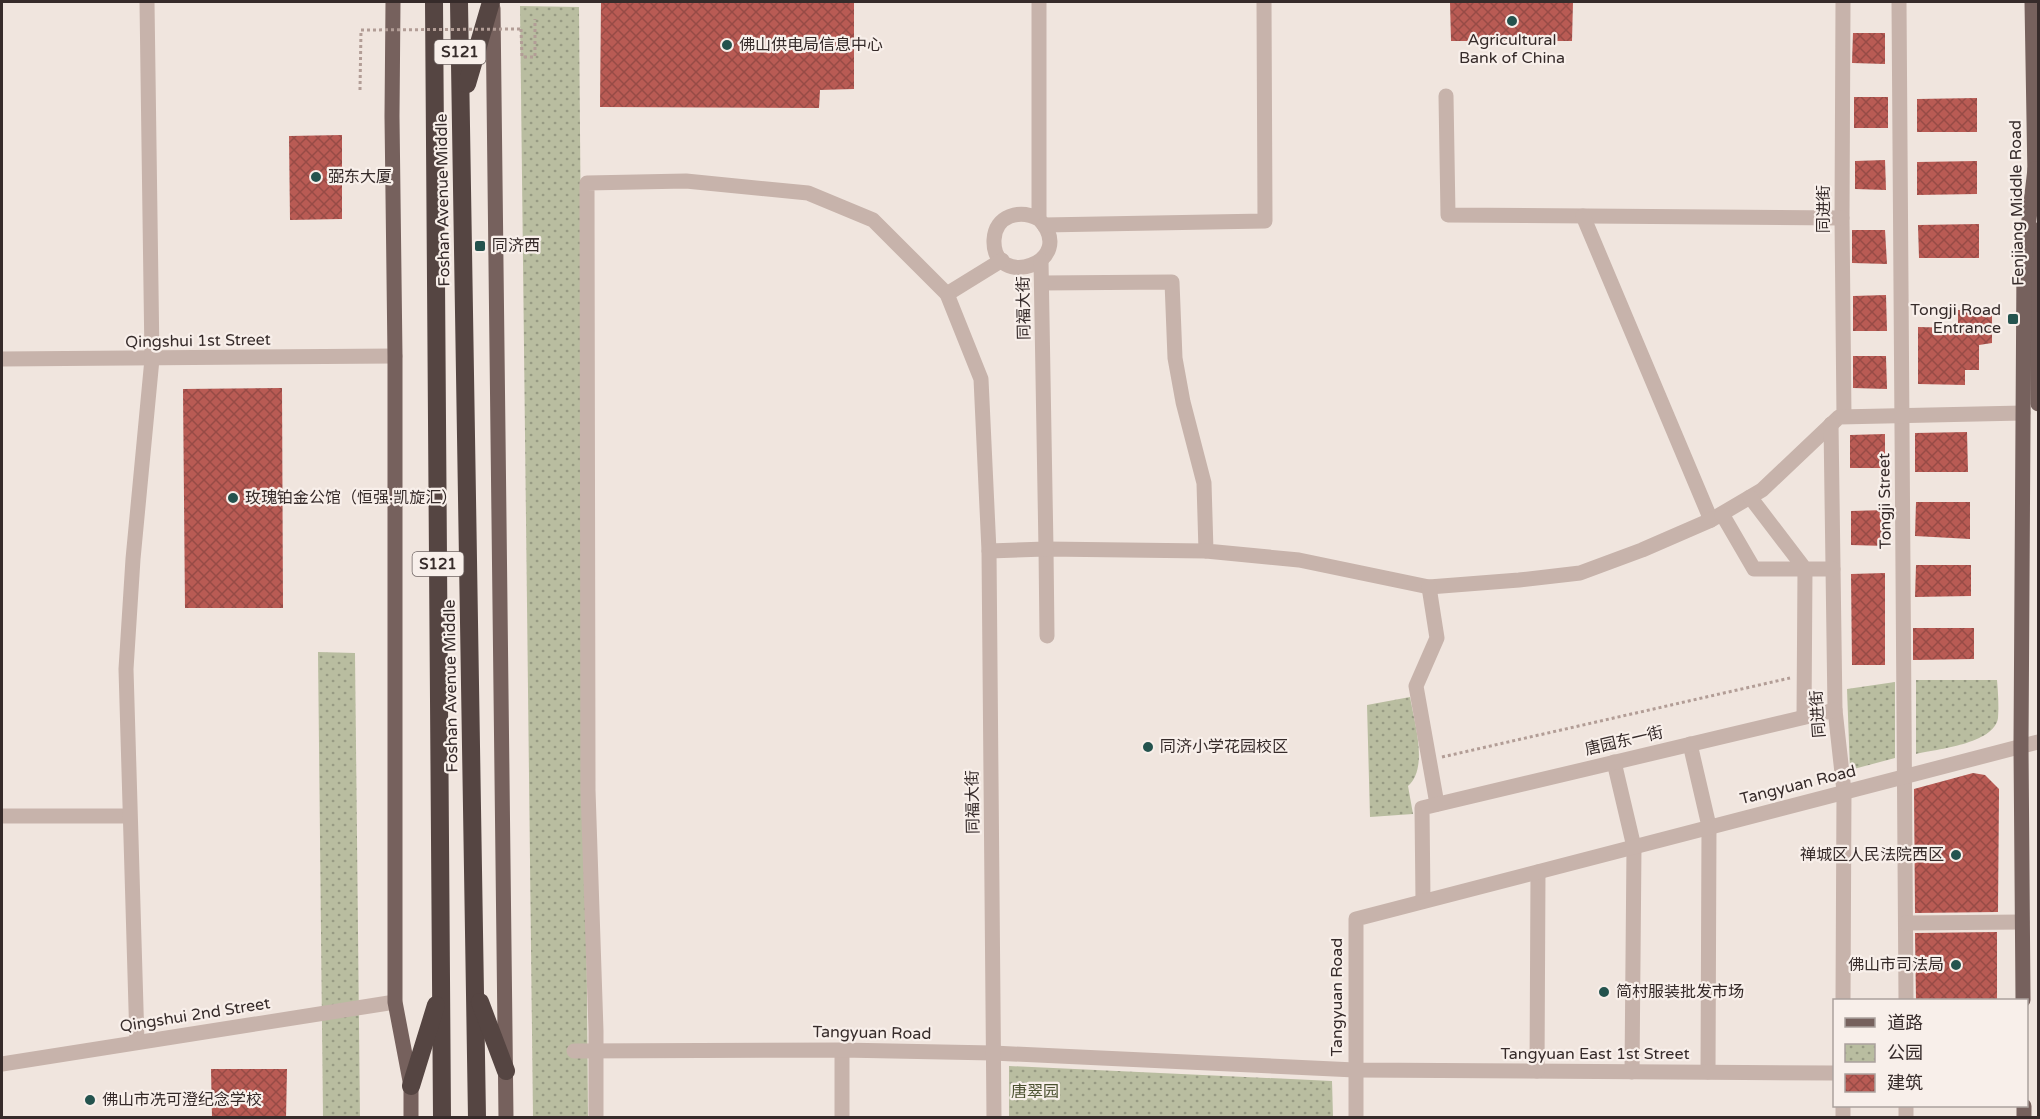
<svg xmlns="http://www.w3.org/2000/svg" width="2040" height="1119" font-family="'Varela Round','Noto Sans SC',sans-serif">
	<defs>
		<pattern id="park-dots" width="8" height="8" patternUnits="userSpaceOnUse" patternTransform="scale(1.5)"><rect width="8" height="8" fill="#b9bda0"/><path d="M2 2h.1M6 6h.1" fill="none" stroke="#979a83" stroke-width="1.8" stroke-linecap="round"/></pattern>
		<pattern id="building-cross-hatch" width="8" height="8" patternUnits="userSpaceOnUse" patternTransform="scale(1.5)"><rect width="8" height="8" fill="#b95b54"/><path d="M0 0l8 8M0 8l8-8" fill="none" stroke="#974b46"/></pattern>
	</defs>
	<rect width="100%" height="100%" fill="#f0e5de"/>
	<g fill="url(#park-dots)">
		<polygon points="520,6 579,7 588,1117 533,1117"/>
		<polygon points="318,652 355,653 360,1117 323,1117"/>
		<path d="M1916,680H1997C1998,692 1999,706 1998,718C1994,744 1937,749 1916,754Z"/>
		<polygon points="1895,682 1895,758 1850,770 1847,689"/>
		<path d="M1410,697C1414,721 1429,768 1408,786L1413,814L1370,817L1367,705Z"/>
		<polygon points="1009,1066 1332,1081 1333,1117 1009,1117"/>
	</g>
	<g fill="url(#building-cross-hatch)">
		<polygon points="601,2 854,2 854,89 820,90 819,108 600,107"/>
		<polygon points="1450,2 1573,2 1572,41 1451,41"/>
		<polygon points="1853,33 1885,33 1885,64 1852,63"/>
		<rect x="1854" y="97" width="34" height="31"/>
		<polygon points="1977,98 1977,132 1917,132 1917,99"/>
		<polygon points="342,135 342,219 290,220 289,136"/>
		<polygon points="1885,160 1886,190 1855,189 1855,161"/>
		<polygon points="1977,161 1977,194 1917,195 1917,162"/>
		<polygon points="1979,224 1979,258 1919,258 1918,225"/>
		<polygon points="1852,230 1885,230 1887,264 1852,263"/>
		<polygon points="1886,295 1887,331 1853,331 1853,296"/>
		<polygon points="1958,310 1992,311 1992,343 1979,345 1979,370 1965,370 1965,385 1918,384 1918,327 1958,328"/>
		<polygon points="1853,356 1886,356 1887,389 1853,388"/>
		<polygon points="282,388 283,608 185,608 183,389"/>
		<polygon points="1967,432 1968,472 1915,472 1915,433"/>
		<polygon points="1885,434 1885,468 1850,468 1850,435"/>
		<polygon points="1916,502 1970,502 1970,539 1915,536"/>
		<polygon points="1885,510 1886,546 1851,545 1851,511"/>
		<polygon points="1916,565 1971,565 1971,596 1915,597"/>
		<polygon points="1885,573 1885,665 1852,665 1851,574"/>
		<polygon points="1913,628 1974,628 1974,659 1913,660"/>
		<polygon points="1973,773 1985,775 1999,789 1998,912 1915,913 1914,789"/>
		<polygon points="1997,932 1997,1000 1916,1000 1915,933"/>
		<polygon points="211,1069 287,1069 286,1118 212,1118"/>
	</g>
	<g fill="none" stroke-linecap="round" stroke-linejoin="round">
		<g stroke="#b29d96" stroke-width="3" stroke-dasharray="3 3" stroke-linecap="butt">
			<polyline points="521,29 522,57 535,57 535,19"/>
			<polyline points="360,90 361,30"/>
			<polyline points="1442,757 1790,678"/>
		</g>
		<g stroke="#c7b3ab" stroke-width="15">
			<path d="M1039,2V219C1080,263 992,291 994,240C995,215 1020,209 1039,219"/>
			<polyline points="1843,2 1842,218 1844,416"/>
			<polyline points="1899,2 1906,1000"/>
			<polyline points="1446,96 1448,215 1842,218"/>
			<polyline points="1583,216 1711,520"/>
			<polyline points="1044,225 1265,221 1264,2"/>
			<polyline points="1042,283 1172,282 1175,358 1183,402 1204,483 1206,551 1299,560 1429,587 1519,580 1580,573 1642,550 1711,520 1762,490 1839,417 2023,413"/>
			<polyline points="947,294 1002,260"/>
			<polyline points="2,359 395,356"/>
			<polyline points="1831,424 1835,710 1844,791 1843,1000"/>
			<polyline points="1750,497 1805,569 1833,569"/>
			<polyline points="1722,514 1754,569 1805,569 1804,717"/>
			<polyline points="1429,587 1437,638 1416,686 1437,804"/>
			<polyline points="1047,636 1046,549 1206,551"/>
			<polyline points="1690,744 1709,826 1708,1072"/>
			<polyline points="1614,762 1634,847 1632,1072"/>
			<polyline points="2,816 129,816"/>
			<polyline points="1423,901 1422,808 1835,710"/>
			<polyline points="1906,923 2022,922"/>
			<polyline points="137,1042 126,669 133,559 152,359 147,2"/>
			<polyline points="842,1050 842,1118"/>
			<polyline points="574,1051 842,1050 993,1053 1355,1070 1834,1073"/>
			<polyline points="2,1064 395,1002"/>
			<polyline points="1537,1071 1538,872"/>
			<polyline points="596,1118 596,1031 588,790 587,183 686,181 808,193 873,220 947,294 981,379 989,551"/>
			<polyline points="994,1118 989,551 1046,549 1041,261"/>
			<polyline points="1356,1118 1356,919 2038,742"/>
			<polyline points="1843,1118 1843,1106"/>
			<polyline points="1906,1118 1906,1106"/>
		</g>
		<g stroke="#76615d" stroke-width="15">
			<polyline points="393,2 392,116 395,356 395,1002 411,1086 411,1118"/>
			<polyline points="2032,2 2035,179"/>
			<polyline points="493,8 506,1118"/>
			<polyline points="2036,230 2038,404"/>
			<polyline points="2023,1000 2021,746 2024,262 2035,169"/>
			<polyline points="2024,1106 2024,1118"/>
		</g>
		<g stroke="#554542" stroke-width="18">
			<polyline points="434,2 442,1118"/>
			<polyline points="459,2 477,1118"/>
			<polyline points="467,84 491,2"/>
			<polyline points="480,1002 506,1071"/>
			<polyline points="411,1086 436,1005"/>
		</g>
		<polyline stroke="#b29d96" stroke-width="3" stroke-dasharray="3 3" stroke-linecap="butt" points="361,30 521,29"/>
	</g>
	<g fill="#24534e" stroke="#f8efea" stroke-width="2">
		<circle cx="1512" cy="21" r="6"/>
		<circle cx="727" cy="45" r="6"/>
		<circle cx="316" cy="177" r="6"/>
		<rect x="474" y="240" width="12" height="12" rx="3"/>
		<rect x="2007" y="313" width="12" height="12" rx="3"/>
		<circle cx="233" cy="498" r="6"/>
		<circle cx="1148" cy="747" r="6"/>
		<circle cx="1956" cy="855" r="6"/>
		<circle cx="1956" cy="965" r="6"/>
		<circle cx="1604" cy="992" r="6"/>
		<circle cx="90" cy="1100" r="6"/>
	</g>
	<g text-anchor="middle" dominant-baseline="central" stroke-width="4.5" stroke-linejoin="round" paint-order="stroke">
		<g fill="#f8efea" stroke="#706664" stroke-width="1.5">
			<rect x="434.5" y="40" width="51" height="24" rx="4.5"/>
			<rect x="412.5" y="552" width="51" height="24" rx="4.5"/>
		</g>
		<g font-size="15" font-weight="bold" fill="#362b2a">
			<text x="460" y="52">S121</text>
			<text x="438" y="564">S121</text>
		</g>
		<g font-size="16" fill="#362b2a" stroke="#f8efea" text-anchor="start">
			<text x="1512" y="40" text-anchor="middle">Agricultural<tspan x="1512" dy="18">Bank of China</tspan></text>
			<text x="739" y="45">佛山供电局信息中心</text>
			<text x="328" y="177">弼东大厦</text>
			<text x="492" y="246">同济西</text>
			<text x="2001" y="310" text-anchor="end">Tongji Road<tspan x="2001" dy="18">Entrance</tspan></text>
			<text x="245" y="498">玫瑰铂金公馆（恒强·凯旋汇）</text>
			<text x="1160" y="747">同济小学花园校区</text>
			<text x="1944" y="855" text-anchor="end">禅城区人民法院西区</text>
			<text x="1944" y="965" text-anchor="end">佛山市司法局</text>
			<text x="1616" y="992">简村服装批发市场</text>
			<text x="102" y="1100">佛山市冼可澄纪念学校</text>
		</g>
		<g font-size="16" fill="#362b2a" stroke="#f8efea">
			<text transform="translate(443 200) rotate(-91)">Foshan Avenue Middle</text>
			<text transform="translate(2017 203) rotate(-91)">Fenjiang Middle Road</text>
			<text transform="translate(1824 209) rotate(-90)">同进街</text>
			<text transform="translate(1024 308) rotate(-91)">同福大街</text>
			<text transform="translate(198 341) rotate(-1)">Qingshui 1st Street</text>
			<text transform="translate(1885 501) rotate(-91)">Tongji Street</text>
			<text transform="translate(451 686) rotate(-91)">Foshan Avenue Middle</text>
			<text transform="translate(1818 714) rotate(-94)">同进街</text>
			<text transform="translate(1624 741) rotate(-13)">唐园东一街</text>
			<text transform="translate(1798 785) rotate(-14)">Tangyuan Road</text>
			<text transform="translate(973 802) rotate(-91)">同福大街</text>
			<text transform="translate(1337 997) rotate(-90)">Tangyuan Road</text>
			<text transform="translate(195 1015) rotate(-9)">Qingshui 2nd Street</text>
			<text transform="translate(872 1033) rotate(1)">Tangyuan Road</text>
			<text x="1595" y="1054">Tangyuan East 1st Street</text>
		</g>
		<g font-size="16" fill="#4b5130" stroke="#f8efea">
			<text x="1035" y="1092">唐翠园</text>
		</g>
	</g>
	<rect width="2040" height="1119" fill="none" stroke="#362b2a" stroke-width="6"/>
	<rect x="1833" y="999" width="195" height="108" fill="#f8efea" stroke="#aaa19d" stroke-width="1.5"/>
	<rect x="1845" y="1018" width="30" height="9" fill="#76615d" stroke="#aaa19d" stroke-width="1.5"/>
	<text x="1887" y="1029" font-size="18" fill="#362b2a">道路</text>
	<rect x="1845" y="1044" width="30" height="18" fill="url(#park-dots)" stroke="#aaa19d" stroke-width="1.5"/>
	<text x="1887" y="1059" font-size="18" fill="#362b2a">公园</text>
	<rect x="1845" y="1074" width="30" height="18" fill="url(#building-cross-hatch)" stroke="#aaa19d" stroke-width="1.5"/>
	<text x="1887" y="1089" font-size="18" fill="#362b2a">建筑</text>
</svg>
